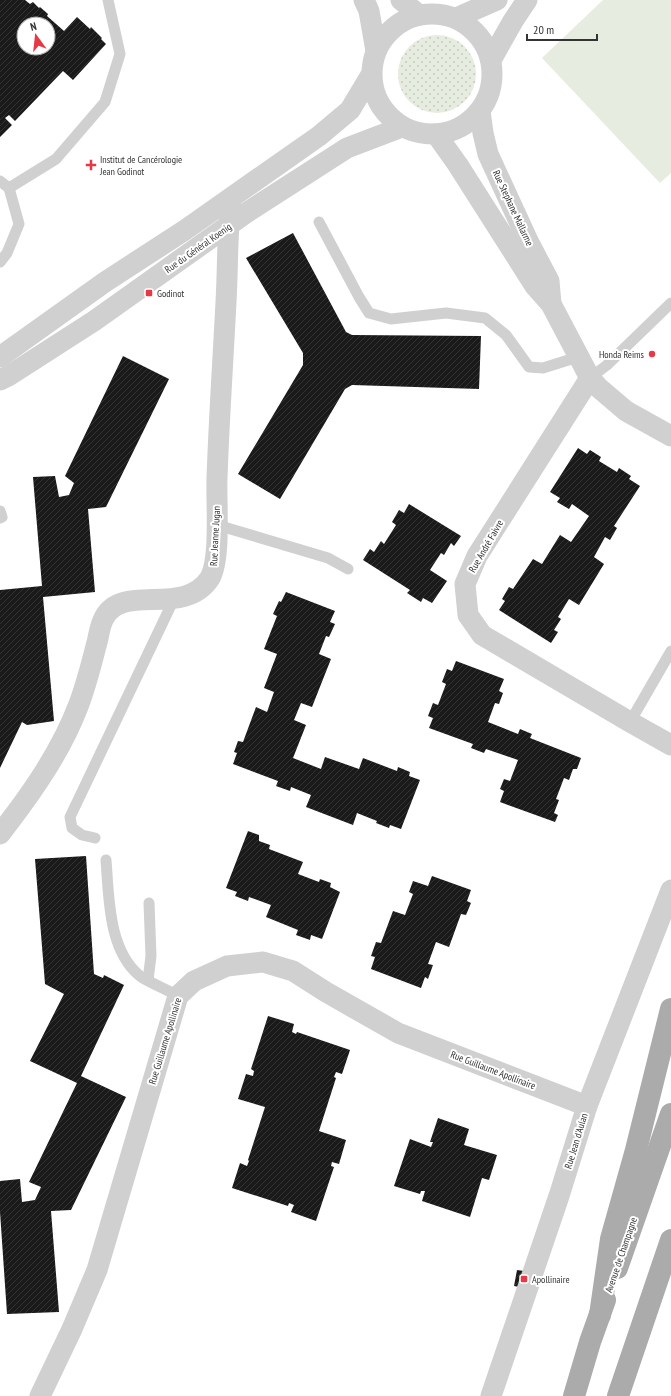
<svg xmlns="http://www.w3.org/2000/svg" width="671" height="1396" font-family="'PT Sans Narrow',sans-serif">
	<defs>
		<pattern id="grass-dots" width="8" height="8" patternUnits="userSpaceOnUse"><rect width="8" height="8" fill="#e6ecdf"/><path d="M2 2h.1M6 6h.1" fill="none" stroke="#c6cbc0" stroke-width="1.8" stroke-linecap="round"/></pattern>
		<pattern id="building-hatch" width="6" height="6" patternUnits="userSpaceOnUse"><rect width="6" height="6" fill="#1a1a1a"/><path d="M-1 1l2-2M0 6l6-6M5 7l2-2" fill="none" stroke="#333"/></pattern>
	</defs>
	<rect width="100%" height="100%" fill="#fff"/>
	<circle fill="url(#grass-dots)" cx="437" cy="74" r="39"/>
	<polygon fill="#e6ecdf" points="603,0 671,0 671,173 660,183 542,58"/>
	<g fill="url(#building-hatch)" fill-rule="evenodd">
		<path d="M0,0H25L30,4L33,2L39,8L40,7L48,14L47,16L64,31L77,17L90,29L91,27L102,38L101,39L106,44L73,80L63,71L15,121L9,115L5,118L12,125L0,137ZM24,24H48V48H24Z"/>
		<polygon points="293,233 346,332 352,335 481,336 479,389 352,385 345,389 280,499 238,474 303,365 303,353 246,258"/>
		<polygon points="123,356 169,379 106,507 88,509 95,592 43,597 54,721 27,725 22,722 0,768 0,590 42,586 33,477 55,476 59,497 69,495 74,483 65,476"/>
		<polygon points="578,448 587,454 590,450 601,457 599,461 617,472 619,468 631,476 629,479 640,486 614,526 617,528 610,540 605,537 594,557 604,564 579,605 569,599 558,617 561,619 554,630 558,632 551,643 499,610 505,601 502,599 509,587 513,589 533,559 542,564 560,535 571,542 589,516 572,504 569,509 557,502 560,498 550,492"/>
		<polygon points="409,504 461,536 454,546 451,543 444,555 441,553 430,570 447,581 432,603 423,598 421,602 407,593 410,590 363,560 370,549 374,552 381,541 384,544 396,525 392,522 399,510 404,513"/>
		<polygon points="286,592 335,611 330,622 335,624 329,637 326,636 319,654 331,659 312,707 301,703 294,720 306,725 293,758 321,769 325,757 359,769 363,758 397,771 398,767 410,772 409,776 420,780 401,829 390,825 389,828 376,823 377,821 357,813 353,825 306,807 311,795 291,787 290,791 276,786 278,781 233,764 237,753 234,752 238,741 243,742 256,707 267,712 274,692 264,688 277,654 264,649 277,616 273,614 279,601 281,602"/>
		<polygon points="456,661 504,679 499,691 503,693 499,704 495,703 488,722 518,734 520,729 532,734 530,738 581,758 577,769 573,769 569,780 564,778 556,799 559,800 554,813 558,815 555,822 500,802 504,791 500,789 504,779 510,781 518,760 486,749 484,753 471,748 473,744 429,728 433,718 428,716 433,703 438,705 446,684 442,682 447,669 452,671"/>
		<polygon points="248,831 259,835 259,841 270,845 269,849 303,862 298,874 319,882 320,879 331,883 330,887 340,892 322,939 311,935 310,940 296,935 298,930 266,917 271,905 249,897 248,901 235,896 237,892 226,888"/>
		<polygon points="86,856 94,974 103,978 104,975 124,985 81,1076 126,1097 71,1210 51,1211 59,1312 7,1314 0,1212 0,1181 20,1179 22,1202 35,1200 41,1187 29,1182 77,1083 30,1061 64,994 45,984 35,859"/>
		<polygon points="432,876 471,890 467,901 471,903 466,915 461,914 449,947 436,942 428,964 433,965 428,979 425,977 421,988 371,969 375,957 371,956 376,942 381,943 393,911 405,915 413,894 409,892 413,881 428,886"/>
		<polygon points="268,1016 294,1024 292,1032 296,1034 297,1032 350,1050 342,1074 336,1072 334,1077 336,1078 319,1131 346,1140 339,1164 332,1162 331,1166 334,1167 316,1221 291,1212 294,1205 289,1203 288,1206 232,1188 240,1163 247,1166 249,1161 248,1160 265,1107 238,1099 246,1074 253,1076 254,1071 251,1069"/>
		<polygon points="438,1118 469,1129 464,1145 497,1155 489,1180 482,1178 470,1217 422,1201 425,1191 421,1191 420,1194 394,1186 410,1139 431,1147 433,1142 430,1142"/>
		<polygon points="517,1270 524,1271 519,1287 514,1286"/>
	</g>
	<g fill="none" stroke-linecap="round" stroke-linejoin="round">
		<g stroke="#d0d0d0" stroke-width="11">
			<polyline points="0,181 9,188 19,224 7,253 0,262"/>
			<polyline points="9,188 56,159 105,102 120,54 108,0"/>
			<polyline points="319,222 359,297 369,313 391,319 446,313 485,318 506,335 529,367 543,368 578,357"/>
			<polyline points="590,378 607,365 671,303"/>
			<polyline points="0,511 2,517 0,518"/>
			<polyline points="217,525 328,558 348,569"/>
			<polyline points="630,722 671,651"/>
			<polyline points="95,838 82,835 72,828 70,817 174,599"/>
			<path d="M106,860C109,897 108,950 140,976C148,982 168,990 178,996"/>
			<polyline points="148,980 151,956 149,903"/>
		</g>
		<g stroke="#d0d0d0" stroke-width="21">
			<polyline points="364,0 369,11 376,51"/>
			<polyline points="401,0 419,15"/>
			<circle cx="432" cy="74" r="60"/>
			<polyline points="456,18 497,0"/>
			<polyline points="491,60 513,21 527,0"/>
			<polyline points="480,111 483,133 488,154 528,241 549,281 551,304"/>
			<polyline points="436,134 458,165 535,286 551,304 590,378 599,388 626,411 671,436"/>
			<polyline points="0,357 105,282 185,230 319,136 350,110 371,75"/>
			<polyline points="590,378 477,556 465,584 468,615 482,635 630,722 671,745"/>
			<polyline points="0,380 10,375 94,321 246,213 347,148 402,127"/>
			<path d="M0,834C31,794 61,752 79,704C86,685 91,666 96,646C99,637 99,627 104,618C122,582 184,618 210,578C221,559 216,502 217,478C219,419 223,361 226,302C228,267 227,233 231,198"/>
			<polyline points="40,1396 72,1329 97,1270 178,996 194,981 227,966 263,962 293,971 326,992 398,1033 587,1106"/>
			<polyline points="491,1396 559,1196 587,1106 671,890"/>
		</g>
		<g stroke="#ababab" stroke-width="22">
			<polyline points="617,1268 671,1114"/>
			<polyline points="600,1315 611,1239 636,1150 671,1009"/>
			<polyline points="574,1396 590,1342 605,1300"/>
			<polyline points="618,1396 671,1240"/>
		</g>
	</g>
	<g fill="#e63946" stroke="#fff" stroke-width="1.5">
		<path d="M89 159h4v4h4v4h-4v4h-4v-4h-4v-4h4z"/>
		<rect x="145" y="289" width="8" height="8" rx="2"/>
		<circle cx="652" cy="354" r="4"/>
		<rect x="520" y="1275" width="8" height="8" rx="2"/>
	</g>
	<g text-anchor="middle" dominant-baseline="central" stroke-width="4" stroke-linejoin="round" paint-order="stroke">
		<g font-size="10" fill="#333" stroke="#fff" text-anchor="start">
			<text x="100" y="159">Institut de Cancérologie<tspan x="100" dy="12">Jean Godinot</tspan></text>
			<text x="157" y="293">Godinot</text>
			<text x="644" y="354" text-anchor="end">Honda Reims</text>
			<text x="532" y="1279">Apollinaire</text>
		</g>
		<g font-size="10" fill="#333" stroke="#fff">
			<text transform="translate(513 208) rotate(65)">Rue Stephane Mallarme</text>
			<text transform="translate(198 248) rotate(-35)">Rue du Général Koenig</text>
			<text transform="translate(215 536) rotate(-87)">Rue Jeanne Jugan</text>
			<text transform="translate(486 546) rotate(-60)">Rue André Faivre</text>
			<text transform="translate(165 1041) rotate(-73)">Rue Guillaume Apollinaire</text>
			<text transform="translate(493 1070) rotate(21)">Rue Guillaume Apollinaire</text>
			<text transform="translate(576 1141) rotate(-73)">Rue Jean d'Aulan</text>
			<text transform="translate(621 1255) rotate(-71)">Avenue de Champagne</text>
		</g>
	</g>
	<g transform="translate(36 36) rotate(345)"><circle r="19" fill="#ffffff" stroke="#adadad"/>
	<path d="M0-3L7 15L0 10L-7 15Z" fill="#e63946"/>
	<text y="-6" font-size="11" font-weight="bold" text-anchor="middle" fill="#333333">N</text>
	</g>
	<path d="M527 34v6h70v-6" fill="none" stroke="#333333" stroke-width="2"/>
	<text x="533" y="34" font-size="12" fill="#333333" stroke="#ffffff" stroke-width="3" paint-order="stroke">20 m</text>
</svg>
